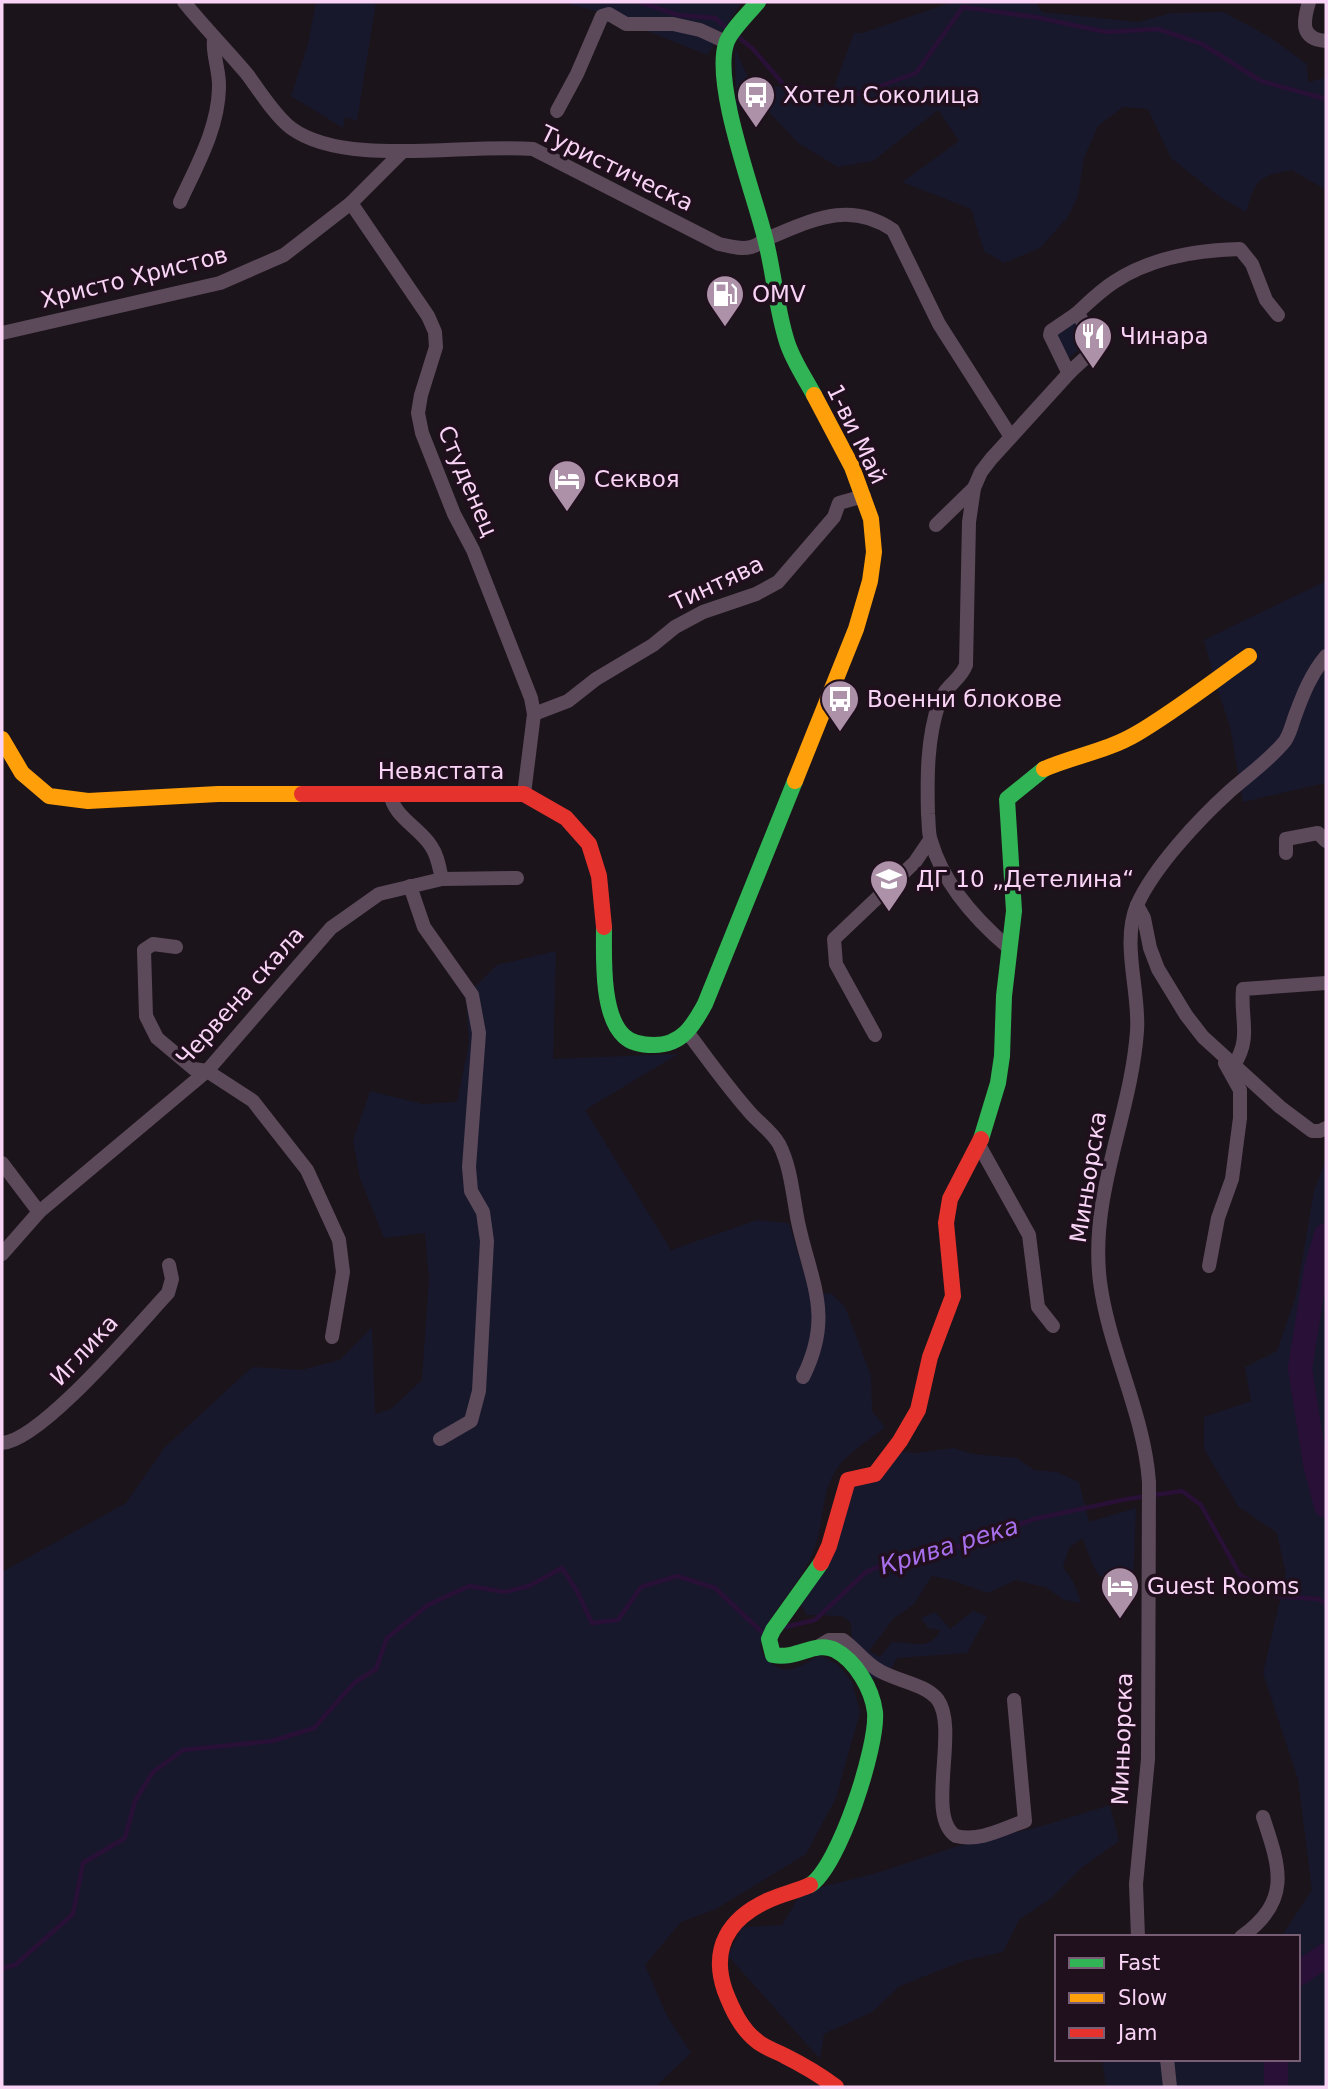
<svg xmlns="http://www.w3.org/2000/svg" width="1328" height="2089" font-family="'DejaVu Sans',sans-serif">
	<rect width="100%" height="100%" fill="#1c141b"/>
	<g fill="#18182d">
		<polygon points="316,2 376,2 357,121 345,117 343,128 291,96 308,44"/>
		<polygon points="561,2 742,2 707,55 600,12"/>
		<path d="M952,2H1036L1042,12L1138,22L1171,13L1223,12L1268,36L1307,64L1308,82L1326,78V190L1292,170C1258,176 1256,179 1246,212L1220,197L1171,158L1148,109L1123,107L1098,126L1084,158L1078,196L1068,217L1040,248L1004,263L984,251L971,209L902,182L959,141L938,110L873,161L838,167L798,143L769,112L736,108L735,48L753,89L771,86L833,90L854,33H863Z"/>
		<polygon points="1075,318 1088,343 1067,359 1054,332"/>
		<polygon points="1326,581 1326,827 1325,783 1243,802 1230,726 1216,685 1204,640"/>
		<path d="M556,951L553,1059L678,1054L585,1110L671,1250L757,1220L789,1223L811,1296L831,1293L845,1307L871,1376L872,1411L885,1427C870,1440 847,1453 836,1470C821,1493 824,1522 815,1547C809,1565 796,1583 785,1598C771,1619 744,1647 775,1666C790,1675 807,1663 819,1655L837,1664L852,1682L860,1712L836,1798L806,1854L716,1909L681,1922L645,1965L667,2016L691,2053L655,2087H2V1572L126,1503L164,1448L252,1367L301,1370L340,1360L372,1327L375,1414L391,1409L422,1380L429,1279L425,1233L384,1238L360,1178L353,1141L370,1091L423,1104L457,1102L469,1043L466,996L497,965Z"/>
		<polygon points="1326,1160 1326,2087 1106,2087 1102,2059 1298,2059 1298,1937 1281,1937 1312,1890 1298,1779 1263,1673 1286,1575 1277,1533 1238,1506 1204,1449 1204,1417 1251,1401 1245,1367 1277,1351 1296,1296 1314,1191"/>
		<path d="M954,1448L973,1454L1017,1458L1034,1470L1057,1472L1079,1482L1089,1522L1136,1508L1133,1584C1095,1591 1094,1563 1082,1538L1069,1548L1063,1567L1073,1581L1081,1603L1064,1600L1047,1588L1016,1580L988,1593L951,1580L932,1576L914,1604L893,1619L869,1651L880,1657L892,1642C913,1641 927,1653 941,1630L928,1628L921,1618L935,1612L950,1629L973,1611L987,1616L967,1653L897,1658L886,1679L867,1678L852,1637L851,1623L842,1616L807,1615L798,1600L842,1498L872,1468L901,1452L917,1453Z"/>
		<polygon points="1110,1805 1119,1841 1080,1869 1050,1899 1019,1920 1003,1952 963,1961 900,1986 872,2012 824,2034 820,2059 728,1956 742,1927 782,1925 802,1892 877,1873 958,1846 1042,1826"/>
	</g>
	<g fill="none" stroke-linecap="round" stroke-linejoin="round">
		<g stroke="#291036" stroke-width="4.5">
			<polyline points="640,2 678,15 715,18 730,31"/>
			<polyline points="737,36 753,49 784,85 853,96 916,73 963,7 1035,17 1106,32 1158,29 1202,44 1261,81 1326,99"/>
			<polyline points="785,1627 815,1620 866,1572 900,1558 926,1552 948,1550 1034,1519 1127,1499 1182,1491 1201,1505 1240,1575 1276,1596 1319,1599 1326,1604"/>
			<polyline points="2,1968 15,1965 73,1914 83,1863 125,1838 135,1801 153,1772 183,1750 272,1741 314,1728 354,1683 376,1669 387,1638 428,1605 469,1586 505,1592 529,1586 562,1568 577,1591 592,1623 618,1620 641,1587 677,1576 715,1588 764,1634"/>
		</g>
		<g stroke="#291036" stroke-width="24">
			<polyline points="1326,1235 1316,1269 1300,1368 1315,1464 1326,1506"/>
			<polyline points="1298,1974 1326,1955"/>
			<polyline points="1276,2087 1276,2059"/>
		</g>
		<g stroke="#5c4a5b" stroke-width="14">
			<path d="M184,2C204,27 226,49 247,74C259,90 275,116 291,128C345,168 466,143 533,149L719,244C729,246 741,250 751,247C758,245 764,240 771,237C815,219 850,201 893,230L939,324L1011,437"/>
			<path d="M1309,2C1303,22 1300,39 1326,41"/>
			<polyline points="557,111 577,74 602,16 609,14 626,24 673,24 700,30 726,42"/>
			<path d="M180,202C197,165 218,129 219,88C220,71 212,55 214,39"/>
			<polyline points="351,203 428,316 435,332 436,347 421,395 418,413 422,433 454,514 473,550 531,698 534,714 524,794"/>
			<path d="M1076,314C1088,303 1100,291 1114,282C1150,258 1197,250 1240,249L1252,264L1266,300L1278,315"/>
			<polygon points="1076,314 1079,315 1096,348 1071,371 1067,370 1050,335 1051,331"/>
			<polyline points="2,333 220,283 284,255 351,203 402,152"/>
			<polyline points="936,525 974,488"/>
			<polyline points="534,714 568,701 596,679 653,645 675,627 703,612 756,594 778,582 834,517 839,503 864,496"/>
			<path d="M390,793C394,818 418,826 431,846C438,856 439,867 442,879"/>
			<polyline points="1286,853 1286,839 1318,833 1326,841"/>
			<polyline points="410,886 424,927 472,995 479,1033 469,1167 471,1191 483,1212 487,1241 479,1391 471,1421 440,1439"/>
			<polyline points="1137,905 1144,918 1150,948 1158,969 1186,1015 1203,1037 1280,1107 1312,1131 1320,1131 1326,1128"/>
			<polyline points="176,947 153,944 144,950 146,1016 157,1038 194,1069 207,1071 253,1101 307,1170 339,1240 343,1272 332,1337"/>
			<path d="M1009,948C976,920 943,883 931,841C928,833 929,822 928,814C927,777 927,738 939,703C946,684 960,681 966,665L969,522L974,488L981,472L991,459L1071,371"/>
			<path d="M688,1033C707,1058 726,1085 747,1109C757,1122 770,1129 779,1144C791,1167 793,1197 798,1222C811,1283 834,1315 803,1377"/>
			<polyline points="875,1035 836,964 834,939 915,862 930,840"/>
			<path d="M1234,1065C1252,1037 1240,1019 1243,989L1326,983"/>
			<polyline points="979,1145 1029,1235 1038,1307 1053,1326"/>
			<polyline points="2,1163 39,1212"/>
			<polyline points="2,1254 39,1212 207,1071 331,928 379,894 442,879 517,878"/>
			<polyline points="1209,1266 1218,1218 1232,1179 1240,1118 1240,1090 1225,1063"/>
			<path d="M2,1443C41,1441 138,1325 168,1293L172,1279L169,1265"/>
			<path d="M819,1646L829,1640H843C856,1649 865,1663 880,1671C897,1681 926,1684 938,1700C959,1730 925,1817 956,1836C981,1842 1004,1828 1025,1821L1014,1700"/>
			<path d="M1138,1937L1136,1884L1148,1759L1149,1482C1144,1413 1109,1350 1100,1282C1089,1195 1131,1116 1137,1031C1140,991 1121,944 1137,905C1154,867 1199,819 1230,791C1248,775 1270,760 1285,741C1290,734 1292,724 1295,716C1303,694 1311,674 1326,656"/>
			<path d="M1241,1937C1292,1901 1280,1868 1263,1817"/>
			<polyline points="1167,2059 1170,2087"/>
		</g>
		<g stroke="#30b455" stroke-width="16">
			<path d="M758,2C749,13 729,32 726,44C713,86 754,193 765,238C774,272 776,308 787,342C793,361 805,378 814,395"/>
			<path d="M604,927C604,956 601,1015 624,1036C632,1044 644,1045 654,1045C682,1045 693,1026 705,1004L795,781"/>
			<polyline points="981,1139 998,1083 1002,1056 1004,996 1014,911 1007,799 1044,769"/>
			<path d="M810,1885C839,1867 878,1746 875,1712C872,1689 856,1661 835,1650C815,1640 798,1660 773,1655L769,1639L773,1630L821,1563"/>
		</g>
		<g stroke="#ff9f0a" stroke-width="16">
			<polyline points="2,739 22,773 49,796 88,801 218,794 302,794"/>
			<path d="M1044,769C1074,756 1107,751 1136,734C1175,711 1212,682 1249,656"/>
			<polyline points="795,781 856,629 870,581 874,552 871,519 852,467 814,395"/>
		</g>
		<g stroke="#e5322d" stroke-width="16">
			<polyline points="302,794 524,794 566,818 589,844 599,876 604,927"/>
			<polyline points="821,1563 829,1546 848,1480 875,1474 900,1441 918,1410 930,1357 953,1296 946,1223 950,1199 981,1139"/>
			<path d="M810,1885C797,1891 782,1894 769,1900C729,1918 710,1948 725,1991C732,2009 741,2029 757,2041C765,2048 776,2051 785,2056C803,2065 820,2075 836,2087"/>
		</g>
	</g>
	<defs>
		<symbol id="bus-pin" viewBox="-11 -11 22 30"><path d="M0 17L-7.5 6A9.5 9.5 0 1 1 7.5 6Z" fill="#ac91a9" stroke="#20101d"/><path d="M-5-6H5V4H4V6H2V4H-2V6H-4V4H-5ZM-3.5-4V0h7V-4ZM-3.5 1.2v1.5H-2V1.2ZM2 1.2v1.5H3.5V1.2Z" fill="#fff"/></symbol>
		<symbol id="fuel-pin" viewBox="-11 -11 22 30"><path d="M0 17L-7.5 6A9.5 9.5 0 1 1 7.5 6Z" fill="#ac91a9" stroke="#20101d"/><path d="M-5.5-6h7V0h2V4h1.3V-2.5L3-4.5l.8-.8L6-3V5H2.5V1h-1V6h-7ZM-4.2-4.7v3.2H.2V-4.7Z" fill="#fff"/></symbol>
		<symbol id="restaurant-pin" viewBox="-11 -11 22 30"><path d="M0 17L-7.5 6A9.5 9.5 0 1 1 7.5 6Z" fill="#ac91a9" stroke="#20101d"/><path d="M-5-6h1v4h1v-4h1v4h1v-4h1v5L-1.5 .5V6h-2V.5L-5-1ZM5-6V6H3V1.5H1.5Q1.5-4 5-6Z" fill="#fff"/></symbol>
		<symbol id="hotel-pin" viewBox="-11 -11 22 30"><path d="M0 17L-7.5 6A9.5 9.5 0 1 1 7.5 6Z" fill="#ac91a9" stroke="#20101d"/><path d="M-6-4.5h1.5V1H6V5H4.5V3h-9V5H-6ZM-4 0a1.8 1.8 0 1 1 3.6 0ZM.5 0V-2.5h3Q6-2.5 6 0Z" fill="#fff"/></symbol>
		<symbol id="school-pin" viewBox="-11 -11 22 30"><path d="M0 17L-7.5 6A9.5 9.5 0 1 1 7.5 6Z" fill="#ac91a9" stroke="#20101d"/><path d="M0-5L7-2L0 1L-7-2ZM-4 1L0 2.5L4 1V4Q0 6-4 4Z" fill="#fff"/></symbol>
	</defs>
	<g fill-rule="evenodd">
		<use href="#bus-pin" x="734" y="73" width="44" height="60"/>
		<use href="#fuel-pin" x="703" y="272" width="44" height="60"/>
		<use href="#restaurant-pin" x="1071" y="314" width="44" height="60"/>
		<use href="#hotel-pin" x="545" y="457" width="44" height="60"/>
		<use href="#bus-pin" x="818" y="677" width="44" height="60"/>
		<use href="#school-pin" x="867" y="857" width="44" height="60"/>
		<use href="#hotel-pin" x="1098" y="1564" width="44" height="60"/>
	</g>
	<g text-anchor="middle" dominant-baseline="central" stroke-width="7" stroke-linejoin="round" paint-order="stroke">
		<g font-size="23" fill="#f9d4f6" stroke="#20101d" text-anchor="start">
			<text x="783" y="95">Хотел Соколица</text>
			<text x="752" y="294">OMV</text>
			<text x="1120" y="336">Чинара</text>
			<text x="594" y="479">Секвоя</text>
			<text x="867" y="699">Военни блокове</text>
			<text x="916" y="879">ДГ 10 „Детелина“</text>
			<text x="1147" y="1586">Guest Rooms</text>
		</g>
		<g font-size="23" fill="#f9d4f6" stroke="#20101d">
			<text transform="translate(617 168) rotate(26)">Туристическа</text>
			<text transform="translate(134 277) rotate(-14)">Христо Христов</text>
			<text transform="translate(857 434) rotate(64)">1-ви Май</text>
			<text transform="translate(468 481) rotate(67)">Студенец</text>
			<text transform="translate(717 583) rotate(-25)">Тинтява</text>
			<text x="441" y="771">Невястата</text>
			<text transform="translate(240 996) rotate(-48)">Червена скала</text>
			<text transform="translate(1088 1177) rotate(-81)">Миньорска</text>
			<text transform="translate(84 1350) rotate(-47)">Иглика</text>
			<text transform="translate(1122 1739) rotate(-88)">Миньорска</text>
		</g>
		<g font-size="24" font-style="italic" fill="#a86fec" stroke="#20101d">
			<text transform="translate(949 1546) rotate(-17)">Крива река</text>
		</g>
	</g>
	<rect width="1328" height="2089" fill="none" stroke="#f9d4f6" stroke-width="7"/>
	<rect x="1055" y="1935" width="245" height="126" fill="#20101d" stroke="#775e74" stroke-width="2"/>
	<rect x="1069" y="1958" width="35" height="10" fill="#30b455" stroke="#775e74" stroke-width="2"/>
	<text x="1118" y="1970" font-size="21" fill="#f9d4f6">Fast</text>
	<rect x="1069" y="1993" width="35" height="10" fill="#ff9f0a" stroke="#775e74" stroke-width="2"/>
	<text x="1118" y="2005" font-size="21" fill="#f9d4f6">Slow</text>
	<rect x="1069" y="2028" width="35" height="10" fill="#e5322d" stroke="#775e74" stroke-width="2"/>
	<text x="1118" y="2040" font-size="21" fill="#f9d4f6">Jam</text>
</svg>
